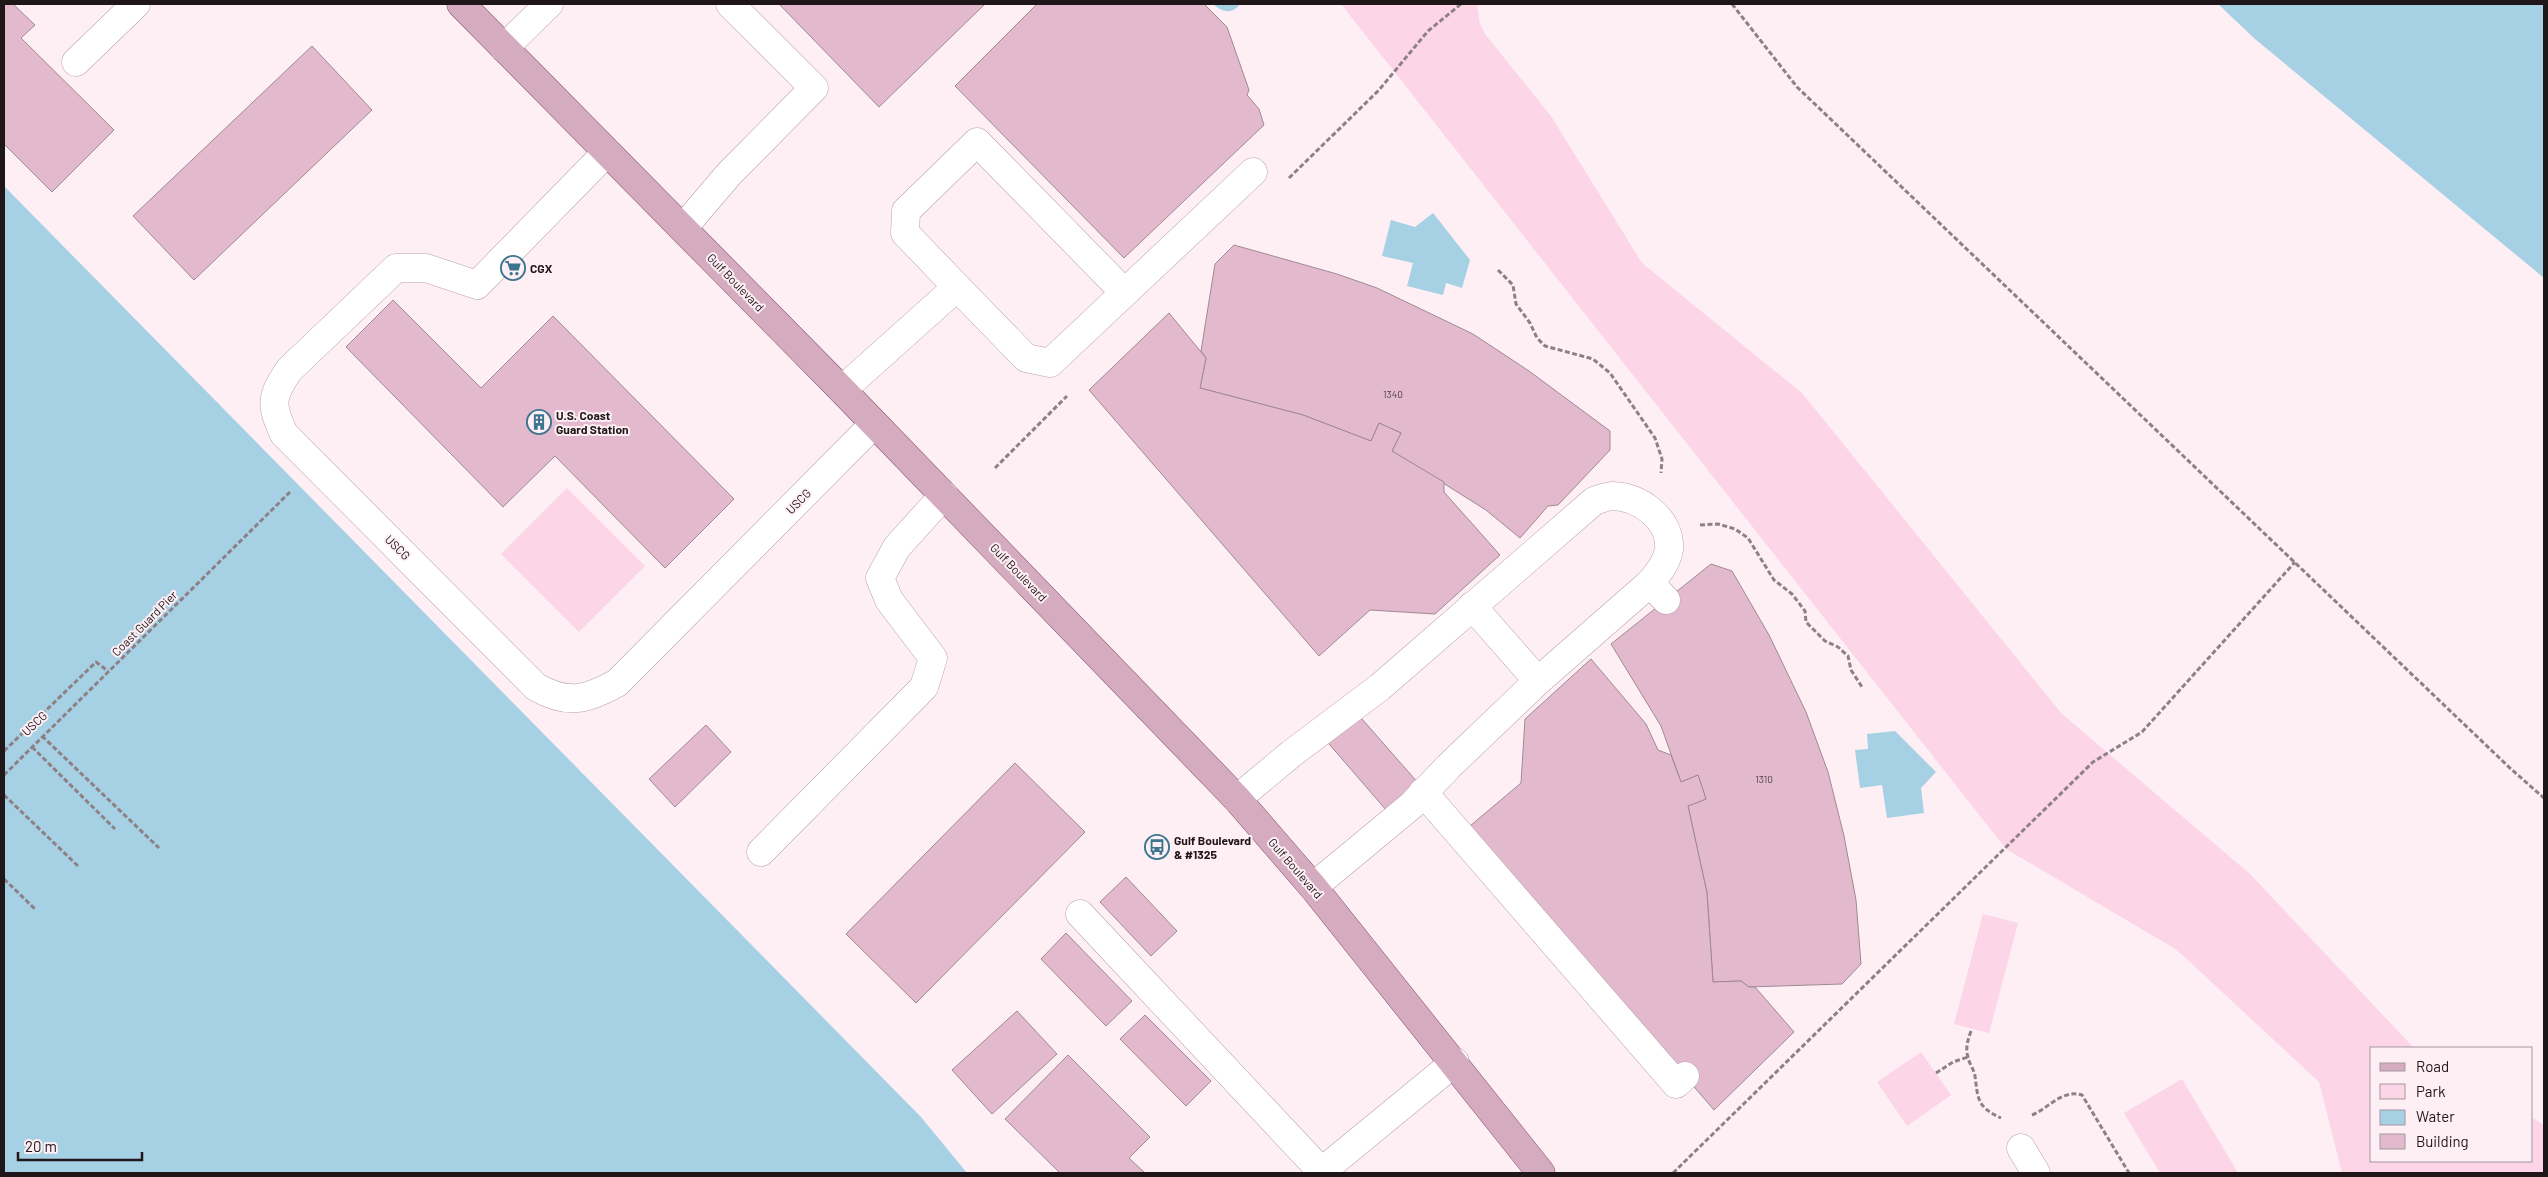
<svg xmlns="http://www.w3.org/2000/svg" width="2548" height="1177" font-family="Barlow,sans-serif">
	<rect width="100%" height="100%" fill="#feeff5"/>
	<g fill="#fcd5e7">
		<polygon points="1341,4 1477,4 1480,24 1485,34 1551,116 1642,263 1802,393 2062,714 2250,874 2414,1048 2372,1048 2372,1161 2532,1161 2532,1118 2544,1125 2544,1173 2342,1173 2319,1082 2177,950 2006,849"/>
		<polygon points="567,488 645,566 579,632 501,554"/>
		<polygon points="1983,914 2018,923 1989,1033 1954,1024"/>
		<polygon points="1921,1052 1951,1095 1907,1126 1877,1082"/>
		<polygon points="2182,1079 2238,1173 2160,1173 2124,1113"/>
	</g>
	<g fill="#a6d0e4">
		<path d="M1213,4H1240C1232,15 1222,12 1213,4Z"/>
		<polygon points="2218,4 2544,4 2544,278 2255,39"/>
		<polygon points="4,186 921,1117 967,1173 4,1173"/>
		<polygon points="1433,213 1470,260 1462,288 1446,283 1443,295 1407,286 1413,263 1382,256 1391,220 1415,227"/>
		<polygon points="1895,731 1936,772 1921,788 1924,813 1887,818 1882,785 1860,788 1855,750 1868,749 1867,734"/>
	</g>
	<g fill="#e3bacd" stroke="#9f8993">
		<polygon points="4,4 13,4 35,25 21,38 114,130 52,192 4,144"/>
		<polygon points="779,4 985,4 879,107"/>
		<polygon points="1037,4 1204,4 1227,27 1249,90 1247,95 1259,109 1264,125 1124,258 955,86"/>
		<polygon points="312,46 372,110 194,280 133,216"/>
		<polygon points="1234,245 1337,274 1377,288 1473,334 1529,371 1610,431 1610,450 1558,505 1548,506 1520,538 1486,510 1392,451 1401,433 1379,423 1371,441 1303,415 1200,388 1206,358 1201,351 1215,264"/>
		<polygon points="393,300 481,388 553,316 734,499 665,568 555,456 503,507 346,347"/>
		<polygon points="1169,313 1206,358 1200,388 1303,415 1371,441 1379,423 1401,433 1392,451 1444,482 1444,492 1500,555 1435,614 1370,610 1319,656 1089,390"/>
		<polygon points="1711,564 1732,571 1769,635 1806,712 1828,772 1844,836 1856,900 1861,964 1842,984 1749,987 1741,981 1713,982 1707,893 1688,806 1706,799 1698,775 1681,782 1661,726 1611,644"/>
		<polygon points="1591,659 1646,724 1658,750 1671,755 1681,782 1698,775 1706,799 1688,806 1707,893 1713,982 1741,981 1749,987 1755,987 1794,1032 1714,1110 1470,826 1521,783 1525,719"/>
		<polygon points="1355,711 1419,784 1387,811 1323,737"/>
		<polygon points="706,725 731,752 675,807 649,779"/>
		<polygon points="1015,763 1085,832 916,1003 846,934"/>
		<polygon points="1126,877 1177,931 1151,956 1100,902"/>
		<polygon points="1066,933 1132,1001 1106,1026 1041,959"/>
		<polygon points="1017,1011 1057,1054 992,1114 952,1070"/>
		<polygon points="1145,1015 1211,1081 1186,1106 1120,1039"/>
		<polygon points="1068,1055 1150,1137 1129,1158 1145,1173 1060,1173 1005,1119"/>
	</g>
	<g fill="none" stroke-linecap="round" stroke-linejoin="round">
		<defs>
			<g id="minor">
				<polyline points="504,48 549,4"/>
				<polyline points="76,62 136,4"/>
				<path d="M607,152L477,285L426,268H396L289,370C271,397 270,404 284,434L536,687C568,705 586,700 617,683L874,424"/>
				<polyline points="683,228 729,174 814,88 730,4"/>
				<polyline points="957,287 905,233 906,211 977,142 1124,292"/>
				<polyline points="842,390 957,287 1026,358 1050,363 1253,172"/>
				<polyline points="1650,583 1666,600"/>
				<polyline points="1472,606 1538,681"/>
				<polyline points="1423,792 1676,1084 1685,1076"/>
				<path d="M1237,799L1291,754L1380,687L1594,501C1600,499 1607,496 1613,496C1640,497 1671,519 1669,549C1667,563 1658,573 1650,583L1538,681L1449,766L1412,805L1313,887"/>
				<polyline points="761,852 924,687 933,658 889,600 880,578 897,547 944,495"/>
				<polyline points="1080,914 1323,1173"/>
				<polyline points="2021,1148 2036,1173"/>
				<polyline points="1321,1172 1455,1062"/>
			</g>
			<polyline id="major" points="461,4 842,390 1237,799 1313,887 1541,1173"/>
		</defs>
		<use href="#minor" stroke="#b8a1ab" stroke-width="29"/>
		<use href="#major" stroke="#83536a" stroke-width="29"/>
		<g stroke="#8d8186" stroke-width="3" stroke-dasharray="5 2.5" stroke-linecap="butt">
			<polyline points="1732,4 1797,87 2511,769 2544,798"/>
			<polyline points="1289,178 1379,90 1428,31 1461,4"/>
			<polyline points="1498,270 1513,285 1516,304 1530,323 1537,338 1545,346 1593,359 1610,373 1655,438 1662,459 1661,473"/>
			<polyline points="995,468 1067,396"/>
			<polyline points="1700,525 1718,524 1735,529 1748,538 1774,580 1792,594 1805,611 1806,622 1825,641 1838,647 1848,656 1851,670 1862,687"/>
			<polyline points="42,736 159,848"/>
			<polyline points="32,747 115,829"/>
			<polyline points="4,751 96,662 108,671"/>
			<polyline points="4,775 290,492"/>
			<polyline points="4,795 78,866"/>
			<polyline points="4,879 35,909"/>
			<path d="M1971,1031C1968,1040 1965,1048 1968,1057C1969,1064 1974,1069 1975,1076C1978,1099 1977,1107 2001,1118"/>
			<polyline points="1936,1073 1953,1062 1968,1057"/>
			<path d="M2032,1115C2049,1108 2062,1089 2082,1095L2129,1173"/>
			<polyline points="1673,1173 2093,762 2142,732 2295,562"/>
		</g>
		<use href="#minor" stroke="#fff" stroke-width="28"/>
		<use href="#major" stroke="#d5acbf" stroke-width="28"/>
	</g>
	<defs>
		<symbol id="supermarket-ring" viewBox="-11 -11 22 22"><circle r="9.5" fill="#feeff5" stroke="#3b768e" stroke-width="1.5"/><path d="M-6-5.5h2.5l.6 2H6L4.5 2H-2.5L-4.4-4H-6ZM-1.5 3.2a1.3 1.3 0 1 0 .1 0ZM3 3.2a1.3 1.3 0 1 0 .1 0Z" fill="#3b768e"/></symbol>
		<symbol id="building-ring" viewBox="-11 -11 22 22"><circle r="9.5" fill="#feeff5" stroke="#3b768e" stroke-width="1.5"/><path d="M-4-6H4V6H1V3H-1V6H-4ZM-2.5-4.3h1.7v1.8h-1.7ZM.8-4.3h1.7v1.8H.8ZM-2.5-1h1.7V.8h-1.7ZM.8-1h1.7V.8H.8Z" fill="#3b768e"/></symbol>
		<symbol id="bus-ring" viewBox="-11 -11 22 22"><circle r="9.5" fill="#feeff5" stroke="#3b768e" stroke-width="1.5"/><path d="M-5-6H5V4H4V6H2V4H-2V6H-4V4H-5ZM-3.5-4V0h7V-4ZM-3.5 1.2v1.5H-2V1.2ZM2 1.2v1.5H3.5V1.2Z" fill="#3b768e"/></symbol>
	</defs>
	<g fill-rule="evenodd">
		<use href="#supermarket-ring" x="499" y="254" width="28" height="28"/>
		<use href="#building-ring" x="525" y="408" width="28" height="28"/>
		<use href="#bus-ring" x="1143" y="833" width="28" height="28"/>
	</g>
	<g text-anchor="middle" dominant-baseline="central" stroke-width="4" stroke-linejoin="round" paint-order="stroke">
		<g font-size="10" fill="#4f3f46">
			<text x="1393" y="394">1340</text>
			<text x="1764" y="779">1310</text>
		</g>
		<g font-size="12" font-weight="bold" fill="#1e1619" stroke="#feeff5" text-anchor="start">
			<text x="530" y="268">CGX</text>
			<text x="556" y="415">U.S. Coast<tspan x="556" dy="14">Guard Station</tspan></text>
			<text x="1174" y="840">Gulf Boulevard<tspan x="1174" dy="14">&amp; #1325</tspan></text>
		</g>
		<g font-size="12" fill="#1e1619" stroke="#feeff5">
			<text transform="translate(736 282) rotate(46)">Gulf Boulevard</text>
			<text transform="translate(798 501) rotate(-45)">USCG</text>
			<text transform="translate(398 547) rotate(45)">USCG</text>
			<text transform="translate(1019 572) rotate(46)">Gulf Boulevard</text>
			<text transform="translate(144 623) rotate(-45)">Coast Guard Pier</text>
			<text transform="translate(34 723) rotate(-43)">USCG</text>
			<text transform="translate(1296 868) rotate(49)">Gulf Boulevard</text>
		</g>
	</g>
	<rect width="2548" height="1177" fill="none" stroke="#1e1619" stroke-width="10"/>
	<rect x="2370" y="1047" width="162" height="115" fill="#feeff5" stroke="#a4989d"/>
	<rect x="2380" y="1063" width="25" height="8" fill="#d5acbf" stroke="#a4989d"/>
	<text x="2416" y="1072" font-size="15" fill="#1e1619">Road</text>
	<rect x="2380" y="1084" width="25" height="15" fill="#fcd5e7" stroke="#a4989d"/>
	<text x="2416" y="1097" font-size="15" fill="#1e1619">Park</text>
	<rect x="2380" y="1110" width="25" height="15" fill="#a6d0e4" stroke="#a4989d"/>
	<text x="2416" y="1122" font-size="15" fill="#1e1619">Water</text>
	<rect x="2380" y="1134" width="25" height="15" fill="#e3bacd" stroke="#a4989d"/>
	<text x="2416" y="1147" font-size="15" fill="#1e1619">Building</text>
	<path d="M18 1152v8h124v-8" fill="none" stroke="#1e1619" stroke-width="2.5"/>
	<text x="25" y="1152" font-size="15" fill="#1e1619" stroke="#feeff5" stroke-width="4" paint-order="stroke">20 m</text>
</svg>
